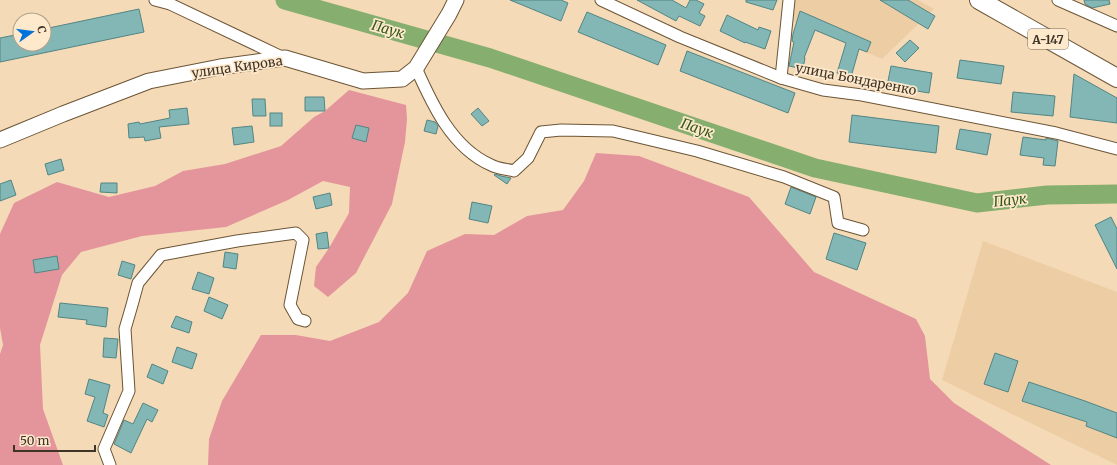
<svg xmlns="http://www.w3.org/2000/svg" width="1117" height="465" font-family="Merriweather,serif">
	<rect width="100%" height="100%" fill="#f5dab7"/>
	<g fill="#edcea4">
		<polygon points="793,0 918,0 934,9 882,59 787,19"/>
		<polygon points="983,241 1117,292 1117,465 942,380"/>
	</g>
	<g fill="#e4959b">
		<polygon points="349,90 406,105 407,119 405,142 392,204 356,273 328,297 314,286 316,267 329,248 349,213 350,187 323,181 288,200 226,227 142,236 81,252 62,275 40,345 43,409 63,465 0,465 0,354 3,345 0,328 0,234 14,203 57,182 109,197 155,186 183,171 225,164 281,146 314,117 325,111"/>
		<polygon points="596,153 639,156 749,197 814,272 916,319 925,336 930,379 954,403 1051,465 208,465 209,439 222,401 261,335 296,335 330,341 379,322 408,293 427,251 465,234 494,235 527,216 563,210 584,181"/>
	</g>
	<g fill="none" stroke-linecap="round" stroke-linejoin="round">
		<polyline stroke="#86ae6f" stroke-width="19" points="285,0 490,58 815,168 977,203 1047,195 1117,194"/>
	</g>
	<g fill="#83b7b6" stroke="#528584">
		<polygon points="510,0 561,0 568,3 561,21"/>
		<polygon points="637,0 672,0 686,8 690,0 696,0 704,4 699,13 705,16 700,26 679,16 676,21"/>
		<polygon points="746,0 777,0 773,10 746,2"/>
		<polygon points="880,0 908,0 935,16 928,29"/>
		<polygon points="1084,0 1109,0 1110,4 1092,8 1085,4"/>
		<polygon points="139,9 144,32 0,62 0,38 20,34 20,44 44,44 44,29"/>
		<polygon points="800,11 871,42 867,52 859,49 851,77 837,73 846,43 815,30 804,58 805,58 803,69 789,66 794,42 792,41 793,34"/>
		<polygon points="587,12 666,45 658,65 578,32"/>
		<polygon points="727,15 758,30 759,27 771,31 765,49 745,42 745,43 720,31"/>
		<polygon points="910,40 919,48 905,62 896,53"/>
		<polygon points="687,51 795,93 788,113 680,71"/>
		<polygon points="960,60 1004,66 1001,84 957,78"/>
		<polygon points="891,66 932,73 929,93 887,86"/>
		<polygon points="1074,74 1117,98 1117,123 1070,117"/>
		<polygon points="1013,92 1055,96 1053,116 1011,112"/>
		<polygon points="305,97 324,97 325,111 305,111"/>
		<polygon points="252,99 265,99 266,116 253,116"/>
		<polygon points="187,108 189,124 159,127 161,138 145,141 144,137 129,138 128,124 139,122 140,124 170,118 169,110"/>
		<polygon points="478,108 489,121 482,126 471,114"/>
		<rect x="270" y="113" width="12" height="13"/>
		<polygon points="852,115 939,126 936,153 849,142"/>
		<polygon points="427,120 435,122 438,126 436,134 424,131"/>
		<polygon points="356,125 369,128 366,142 352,138"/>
		<polygon points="252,126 254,142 234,145 232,128"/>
		<polygon points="960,129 991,134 987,155 956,149"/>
		<polygon points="1023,137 1046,140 1046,138 1058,141 1055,166 1043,165 1044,158 1020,155"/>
		<polygon points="61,159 64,170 48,175 45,164"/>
		<polygon points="495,174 501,176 511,178 507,184 494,175"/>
		<polygon points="11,180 16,195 0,201 0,184"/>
		<polygon points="101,183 117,183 117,193 100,192"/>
		<polygon points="791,187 816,197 810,214 785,204"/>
		<polygon points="330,193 332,205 316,209 313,197"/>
		<polygon points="472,202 492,206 488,223 469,219"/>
		<polygon points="1111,217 1117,229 1117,269 1095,225"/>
		<polygon points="327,232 329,248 318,249 316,234"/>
		<polygon points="834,233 866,243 857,270 826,259"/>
		<polygon points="225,252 238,254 236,269 223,267"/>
		<polygon points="57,256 59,269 35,273 33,260"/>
		<polygon points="122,261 135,265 131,279 118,275"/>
		<polygon points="198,272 214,278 209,294 192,289"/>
		<polygon points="209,297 228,305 222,319 204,311"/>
		<polygon points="60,303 108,308 106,327 86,324 87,320 58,317"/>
		<polygon points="176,316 192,322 189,333 171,327"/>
		<polygon points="104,338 118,339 116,358 103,357"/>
		<polygon points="177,347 197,354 192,369 172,362"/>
		<polygon points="995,353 1018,361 1008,392 984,384"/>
		<polygon points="152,364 168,371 163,384 147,377"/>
		<polygon points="89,379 110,385 103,413 108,415 104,427 87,421 95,397 85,394"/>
		<polygon points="1029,382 1085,401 1117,413 1117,438 1086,426 1087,422 1022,401"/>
		<polygon points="143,403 158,410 152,422 147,419 131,453 114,444 124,420 133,424"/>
	</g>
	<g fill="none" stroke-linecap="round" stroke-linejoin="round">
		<defs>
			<g id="minor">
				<polyline points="155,0 170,4 284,58"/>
				<polyline points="601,0 680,37 781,78 823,90 862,95 1056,133 1117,149"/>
				<polyline points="1058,0 1117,26"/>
				<path d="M416,68C432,104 452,148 491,165C498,169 507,169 514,171L528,158L541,132L561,130L613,131L697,151L784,177L834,197L838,223L863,230"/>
				<polyline points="781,78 789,0"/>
				<polyline points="110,465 104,449 129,391 125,329 132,305 138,283 161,255 237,241 296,233 303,240 290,305 298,319 305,321"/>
			</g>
			<polyline id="secondary" points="0,140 63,114 149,81 220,67 285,58 363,81 402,79 416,68 449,14 456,0"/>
			<polyline id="trunk" points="979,0 1117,78"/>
		</defs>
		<use href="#minor" stroke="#6b5535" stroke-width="13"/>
		<use href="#secondary" stroke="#6b5535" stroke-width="17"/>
		<use href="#trunk" stroke="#6b5535" stroke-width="20"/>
		<use href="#minor" stroke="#fff" stroke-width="11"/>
		<use href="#secondary" stroke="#fff" stroke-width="15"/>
		<use href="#trunk" stroke="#fff" stroke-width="18"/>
	</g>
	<g text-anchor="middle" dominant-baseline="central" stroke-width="3.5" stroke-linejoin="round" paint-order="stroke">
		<rect fill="#fee9cd" stroke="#786a58" stroke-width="1" x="1028" y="29" width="40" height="20" rx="3"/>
		<g font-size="12" font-weight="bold" fill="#3f3426">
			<text x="1048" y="39">А-147</text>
		</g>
		<g font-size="13" fill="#3f3426" stroke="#fee9cd">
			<text transform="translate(237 67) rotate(-8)">улица Кирова</text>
			<text transform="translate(856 79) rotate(11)">улица Бондаренко</text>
		</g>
		<g font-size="14" font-style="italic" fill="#325716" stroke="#fee9cd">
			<text transform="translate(388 29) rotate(16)">Паук</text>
			<text transform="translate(697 128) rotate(19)">Паук</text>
			<text transform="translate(1010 200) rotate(-6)">Паук</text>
		</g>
	</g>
	<g transform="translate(32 32) rotate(76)"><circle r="19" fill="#fee9cd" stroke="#b2a18a"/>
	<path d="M0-3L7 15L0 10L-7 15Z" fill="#0172da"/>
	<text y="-6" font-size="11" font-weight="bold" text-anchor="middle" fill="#3f3426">С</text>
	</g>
	<path d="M14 445v6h81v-6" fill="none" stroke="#3f3426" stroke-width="2"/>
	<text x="20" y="445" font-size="12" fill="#3f3426" stroke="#fee9cd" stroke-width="3" paint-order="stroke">50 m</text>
</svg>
